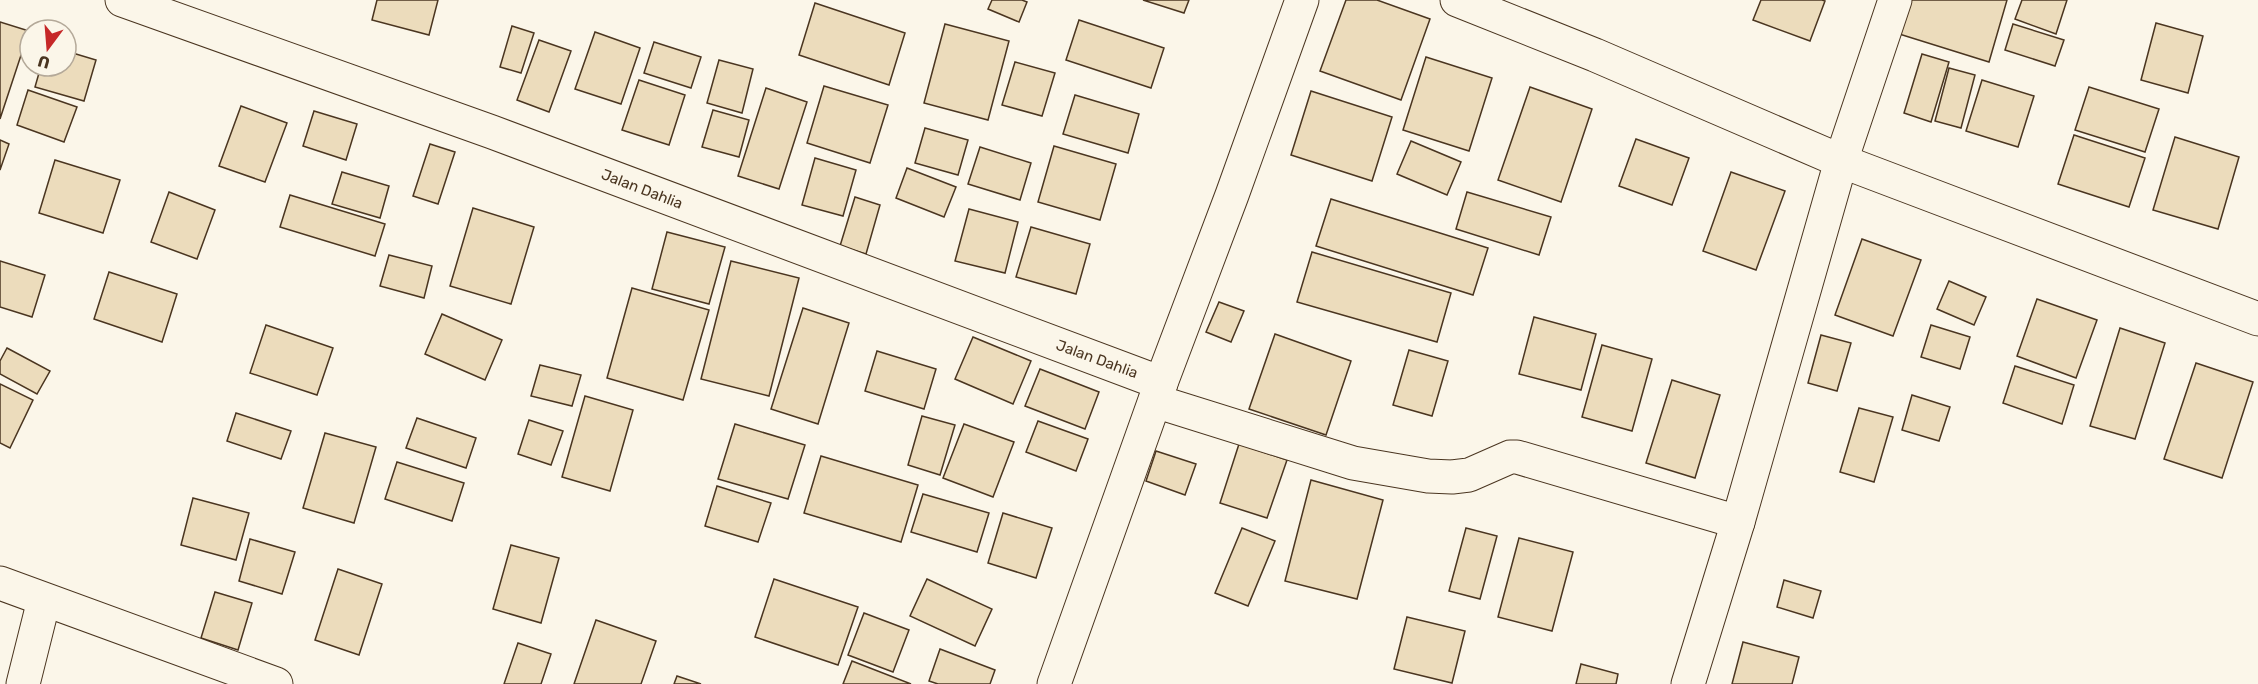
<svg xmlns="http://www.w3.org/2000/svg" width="2258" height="684" font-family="Rubik,sans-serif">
	<rect width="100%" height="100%" fill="#fbf6e9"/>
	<g fill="#ecdcbc" stroke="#4a3520" stroke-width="1.5">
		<polygon points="377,0 438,0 429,35 372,20"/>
		<polygon points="992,0 1022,0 1027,2 1019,22 988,9"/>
		<polygon points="1143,0 1189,0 1184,13"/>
		<polygon points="1346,0 1377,0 1430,19 1401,100 1320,71"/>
		<polygon points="1761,0 1822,0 1825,1 1810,41 1753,20"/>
		<polygon points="1906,0 2007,0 1989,62 1896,33"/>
		<polygon points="2022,0 2067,0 2056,34 2015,19"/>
		<polygon points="815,3 905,33 889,85 799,55"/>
		<polygon points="1079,20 1164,48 1151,88 1066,60"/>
		<polygon points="0,22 29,31 0,119"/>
		<polygon points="2156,23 2203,36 2188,93 2141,80"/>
		<polygon points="945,24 1009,41 988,120 924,103"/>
		<polygon points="2013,24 2064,40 2055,66 2005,50"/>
		<polygon points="512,26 534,33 521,73 500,67"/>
		<polygon points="595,32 640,48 621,104 575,89"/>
		<polygon points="539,40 571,51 549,112 517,100"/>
		<polygon points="654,42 701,57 691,88 644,73"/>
		<polygon points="66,51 96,60 84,101 35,87 41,66 66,66"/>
		<polygon points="1922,54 1949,62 1931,122 1904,113"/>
		<polygon points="1426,57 1492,78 1469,151 1403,130"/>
		<polygon points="719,60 753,69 742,113 707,103"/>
		<polygon points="1015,62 1055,73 1042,116 1002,105"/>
		<polygon points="1949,68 1975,75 1961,128 1935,121"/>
		<polygon points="639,80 685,95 669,145 622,130"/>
		<polygon points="1982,80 2034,96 2018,147 1966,131"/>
		<polygon points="824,86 888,105 870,163 807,143"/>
		<polygon points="1530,87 1592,109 1561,202 1498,180"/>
		<polygon points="2089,87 2159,109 2145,152 2075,130"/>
		<polygon points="766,88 807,102 779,189 738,176"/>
		<polygon points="28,90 77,107 64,142 17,125"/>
		<polygon points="1311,91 1392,117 1372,181 1291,155"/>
		<polygon points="1075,95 1139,114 1128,153 1063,134"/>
		<polygon points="241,106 287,123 265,182 219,166"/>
		<polygon points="713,110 749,120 739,157 702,147"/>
		<polygon points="314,111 357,124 346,160 303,146"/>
		<polygon points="925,128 968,140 958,175 915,163"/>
		<polygon points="2074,135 2145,158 2129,207 2058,184"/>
		<polygon points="2175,137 2239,157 2218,229 2153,210"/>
		<polygon points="1636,139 1689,158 1672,205 1619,186"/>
		<polygon points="0,140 9,144 0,170"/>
		<polygon points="1411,141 1461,162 1447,195 1397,174"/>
		<polygon points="430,144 455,152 438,204 413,196"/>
		<polygon points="1054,146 1116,164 1100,220 1038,202"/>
		<polygon points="980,147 1031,163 1020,200 968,184"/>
		<polygon points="815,158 856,170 843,216 802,205"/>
		<polygon points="55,160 120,180 103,233 39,213"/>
		<polygon points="907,168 956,187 944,217 896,198"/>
		<polygon points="342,172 389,186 380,218 332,204"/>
		<polygon points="1731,172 1785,191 1756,270 1703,251"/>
		<polygon points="169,192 215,210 197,259 151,242"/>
		<polygon points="1467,192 1551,217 1539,255 1456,229"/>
		<polygon points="290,195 385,224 375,256 280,227"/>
		<polygon points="855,197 880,205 866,254 840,246"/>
		<polygon points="1331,199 1488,248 1473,295 1316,246"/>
		<polygon points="473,208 534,227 511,304 450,286"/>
		<polygon points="969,209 1018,222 1005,273 955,261"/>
		<polygon points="1031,227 1090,244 1076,294 1016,277"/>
		<polygon points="667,232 725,247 709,304 652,289"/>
		<polygon points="1862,239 1921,260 1893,336 1835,315"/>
		<polygon points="1312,252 1451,293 1437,342 1297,302"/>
		<polygon points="389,255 432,266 424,298 380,286"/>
		<polygon points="0,261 45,275 32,317 0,307"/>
		<polygon points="731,261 799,278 769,396 701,379"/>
		<polygon points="109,272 177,294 162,342 94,319"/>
		<polygon points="1949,281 1986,297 1974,325 1937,309"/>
		<polygon points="632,288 709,310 683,400 607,378"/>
		<polygon points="2037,299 2097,320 2076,378 2017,356"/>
		<polygon points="1219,302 1244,311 1231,342 1206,332"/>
		<polygon points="803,308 849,323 818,424 771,409"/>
		<polygon points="442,314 502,340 485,380 425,354"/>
		<polygon points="1534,317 1596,334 1581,390 1519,374"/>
		<polygon points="266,325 333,348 317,395 250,373"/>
		<polygon points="1931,325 1970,337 1960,369 1921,357"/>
		<polygon points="2120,328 2165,343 2135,439 2090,426"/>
		<polygon points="1275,334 1351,361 1326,435 1249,409"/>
		<polygon points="1821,335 1851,343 1837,391 1808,383"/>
		<polygon points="973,337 1031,361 1013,404 955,379"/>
		<polygon points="1602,345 1652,359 1632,431 1582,417"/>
		<polygon points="7,348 50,371 37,394 0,374 0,361"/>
		<polygon points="1409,350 1448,361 1432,416 1393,405"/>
		<polygon points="877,351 936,369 924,409 865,391"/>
		<polygon points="2196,363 2253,382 2222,478 2164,459"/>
		<polygon points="540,365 581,375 572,406 531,396"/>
		<polygon points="2015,366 2074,385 2062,424 2003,403"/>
		<polygon points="1040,369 1099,392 1085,429 1025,406"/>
		<polygon points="1672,380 1720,395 1695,478 1646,463"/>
		<polygon points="0,384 33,400 10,448 0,443"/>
		<polygon points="1912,395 1950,407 1939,441 1902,430"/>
		<polygon points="585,396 633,410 610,491 562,477"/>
		<polygon points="1859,408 1893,417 1874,482 1840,472"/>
		<polygon points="236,413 291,431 281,459 227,441"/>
		<polygon points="922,416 955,425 940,475 908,465"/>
		<polygon points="417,418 476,438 466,468 406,448"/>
		<polygon points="529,420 563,431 551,465 518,454"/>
		<polygon points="1038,421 1088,439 1076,471 1026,452"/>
		<polygon points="735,424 805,445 788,499 718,479"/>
		<polygon points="964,424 1014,442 993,497 943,478"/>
		<polygon points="325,433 376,447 354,523 303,508"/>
		<polygon points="1239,444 1287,460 1267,518 1220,503"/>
		<polygon points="1156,451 1196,464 1185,495 1146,481"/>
		<polygon points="821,456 918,485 901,542 804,513"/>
		<polygon points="397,462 464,483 452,521 385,499"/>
		<polygon points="1311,480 1383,500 1357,599 1285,581"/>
		<polygon points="717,486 771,503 758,542 705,526"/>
		<polygon points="923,494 989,513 977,552 911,532"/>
		<polygon points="193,498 249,513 236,560 181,545"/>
		<polygon points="1003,513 1052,528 1036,578 988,563"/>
		<polygon points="1242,528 1275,541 1248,606 1215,593"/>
		<polygon points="1466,528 1497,536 1480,599 1449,591"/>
		<polygon points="1519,538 1573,552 1552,631 1498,617"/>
		<polygon points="250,539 295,552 282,594 239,581"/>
		<polygon points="511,545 559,558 541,623 493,609"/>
		<polygon points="338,569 382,584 359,655 315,640"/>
		<polygon points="774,579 858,607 838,665 755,637"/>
		<polygon points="927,579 992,609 975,646 910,616"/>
		<polygon points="1784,580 1821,591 1813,618 1777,607"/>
		<polygon points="215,592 252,603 238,650 201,638"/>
		<polygon points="864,613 909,630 893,672 848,655"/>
		<polygon points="1407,617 1465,631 1452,683 1394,669"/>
		<polygon points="596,620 656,641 641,684 574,684"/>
		<polygon points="1743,642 1799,657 1792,684 1732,684"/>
		<polygon points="518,643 551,654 541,684 504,684"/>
		<polygon points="940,649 995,670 990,684 938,684 929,681"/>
		<polygon points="852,661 911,684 843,684"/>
		<polygon points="1581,664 1618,674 1616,684 1576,684"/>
		<polygon points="677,676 701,684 674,684"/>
	</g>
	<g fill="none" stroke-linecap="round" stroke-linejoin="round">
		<defs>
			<g id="minor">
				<polyline points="122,0 492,132 1161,383"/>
				<polyline points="1457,0 1595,55 1841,161 2258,319"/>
				<polyline points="1155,401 1353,463 1428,476 1452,477 1469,475 1510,457 1517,457 1738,522"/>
				<polyline points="0,583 276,684"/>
				<polyline points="23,684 44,600"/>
				<polyline points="1688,684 1738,522 1841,161 1895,0"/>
			</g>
			<polyline id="secondary" points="1054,684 1161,383 1232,195 1302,0"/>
		</defs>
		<use href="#minor" stroke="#4a3520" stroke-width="35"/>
		<use href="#secondary" stroke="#4a3520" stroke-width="35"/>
		<use href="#minor" stroke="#fbf6e9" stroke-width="33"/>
		<use href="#secondary" stroke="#fbf6e9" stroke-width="33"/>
	</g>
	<g text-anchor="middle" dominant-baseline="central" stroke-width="4.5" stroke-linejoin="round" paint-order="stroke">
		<g font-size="15" fill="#4a3520" stroke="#fbf6e9">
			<text transform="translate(642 189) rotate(21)">Jalan Dahlia</text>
			<text transform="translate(1097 359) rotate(20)">Jalan Dahlia</text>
		</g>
	</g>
	<g transform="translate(48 48) rotate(196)"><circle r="28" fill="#fbf6e9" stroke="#b4a999" stroke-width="1.5"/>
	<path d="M0-4.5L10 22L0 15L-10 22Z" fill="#c62828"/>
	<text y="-9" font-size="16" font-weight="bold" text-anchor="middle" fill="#4a3520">U</text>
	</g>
</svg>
